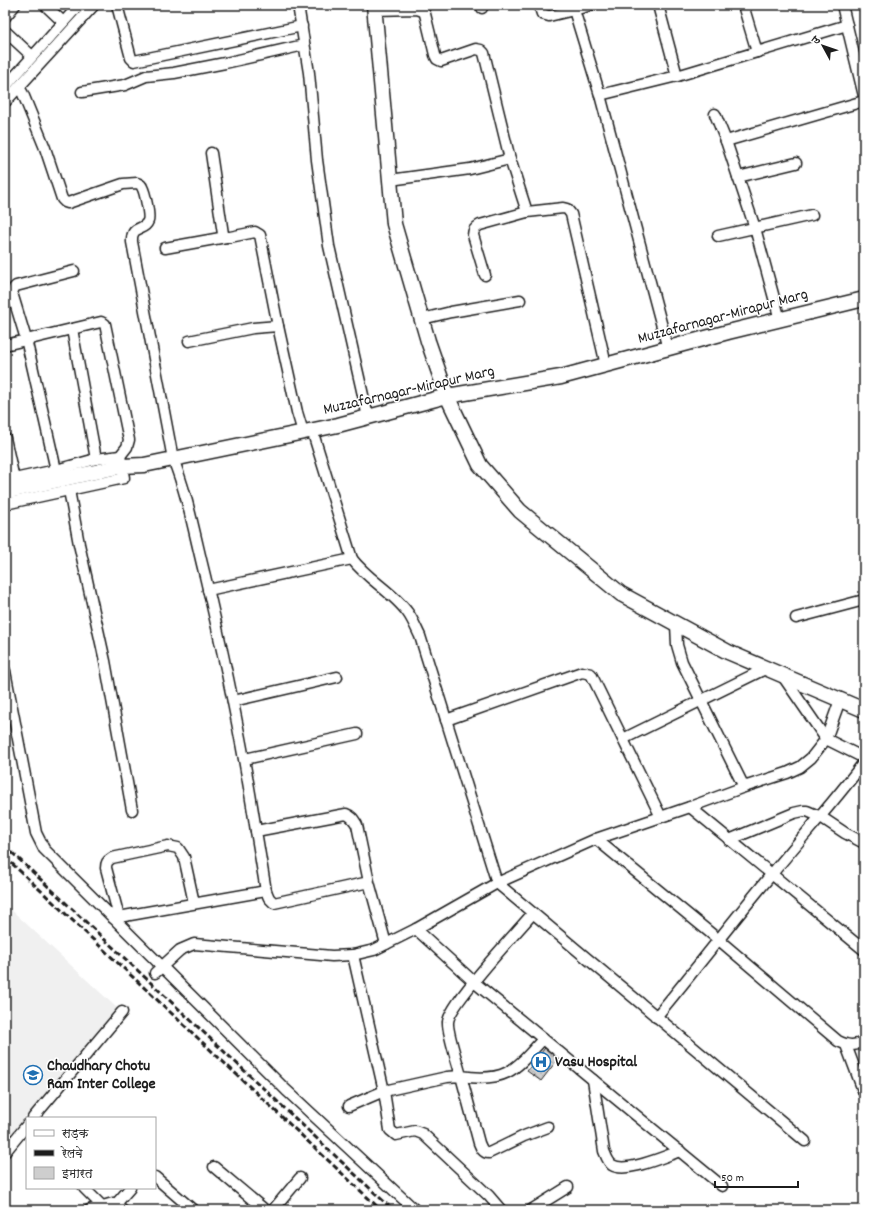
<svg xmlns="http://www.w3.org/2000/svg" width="869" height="1215" font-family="Dekko,'Playpen Sans Deva',sans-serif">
	<defs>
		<pattern id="building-back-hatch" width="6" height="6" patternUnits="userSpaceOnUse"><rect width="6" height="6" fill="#cecece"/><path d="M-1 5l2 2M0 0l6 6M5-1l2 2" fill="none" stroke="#b0b0b0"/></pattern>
	</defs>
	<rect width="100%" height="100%" fill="#fff"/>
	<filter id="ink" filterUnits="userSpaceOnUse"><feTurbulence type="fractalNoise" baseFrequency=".025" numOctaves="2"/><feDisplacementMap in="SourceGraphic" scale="8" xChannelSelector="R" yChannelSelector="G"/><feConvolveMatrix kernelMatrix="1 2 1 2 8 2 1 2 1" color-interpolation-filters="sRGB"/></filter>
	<g filter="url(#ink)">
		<polygon fill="#f0f0f0" points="5,904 117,1008 5,1141"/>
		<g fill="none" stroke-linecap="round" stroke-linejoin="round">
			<polyline stroke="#7a7a7a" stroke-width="3.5" points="80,11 86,5"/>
		</g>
		<polygon fill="url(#building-back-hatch)" stroke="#1c1c1c" points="548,1044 561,1055 541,1081 527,1071"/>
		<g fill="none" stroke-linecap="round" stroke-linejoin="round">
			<defs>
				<g id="street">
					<polyline points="45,5 63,22"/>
					<polyline points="117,5 131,58 134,61 302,26"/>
					<polyline points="298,5 309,73 317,160 329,246 368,417"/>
					<polyline points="482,5 482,8"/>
					<polyline points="539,5 542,14 549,16 574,10"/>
					<polyline points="591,5 574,10 600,95 668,349"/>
					<polyline points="658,5 677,76 847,25"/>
					<polyline points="743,5 757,52"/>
					<polyline points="842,5 864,96"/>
					<polyline points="374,10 417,9 423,11 425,14 435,55 437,59 441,61 476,49 481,50 484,53 510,159 527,212"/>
					<polyline points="5,17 15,5"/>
					<polyline points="5,31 32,56"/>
					<polyline points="5,87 79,5"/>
					<path d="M19,87L23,94L45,148L62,199L65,202L68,203L123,184L137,183C139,184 141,184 142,187C145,192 150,216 148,221C144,232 131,224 132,242L173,459C188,496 195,537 205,576C225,660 243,745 256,831"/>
					<polyline points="82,92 125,85 146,76 174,73 225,63 304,45"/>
					<polyline points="600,95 677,76"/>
					<polyline points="5,102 94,5"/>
					<polyline points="715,114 726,141 755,228 780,320"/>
					<polyline points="726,141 864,101"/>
					<polyline points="211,153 223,234 226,237 230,237 255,232 260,235 278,326 297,412 303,432"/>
					<polyline points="738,177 796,163"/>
					<polyline points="390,180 470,169 510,159"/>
					<polyline points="718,236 812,215"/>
					<polyline points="165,248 226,237"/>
					<path d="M485,275L473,235C473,230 476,227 480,225L527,212L563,208L567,209L571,214L606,365"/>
					<polyline points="422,319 451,312 520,300"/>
					<polyline points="72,329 96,459"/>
					<polyline points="189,341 253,328 278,326"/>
					<polyline points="5,345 101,322 105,324 129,440 127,447 120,456"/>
					<path d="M312,430L352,559C368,580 393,592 408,613C413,620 416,628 420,636L497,883L805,1141"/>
					<polyline points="5,438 14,479"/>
					<polyline points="56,470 26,339 12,293 14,288 16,286 74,271"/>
					<polyline points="5,481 56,470 96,459 120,456 124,478 5,504"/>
					<polyline points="69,490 79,544 105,661 132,810"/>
					<polyline points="208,590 352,559"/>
					<polyline points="796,618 864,600"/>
					<polyline points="676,624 677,645 682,662 744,787"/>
					<polyline points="5,671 36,833 44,849 286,1090 415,1210"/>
					<polyline points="782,675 826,739 864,758"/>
					<polyline points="233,701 337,677"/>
					<polyline points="446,720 582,672 591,674 661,817"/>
					<polyline points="623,739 767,668"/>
					<polyline points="245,759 357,734"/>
					<polyline points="690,807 864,950"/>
					<path d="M596,839L719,940L838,1041C848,1046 854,1046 864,1042"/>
					<polyline points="729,840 794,813 803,811 807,811 821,817 845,833 864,843"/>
					<path d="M369,882L274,903L269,898L266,891L256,831L346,814C352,816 354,820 357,825L369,882L386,944"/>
					<path d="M533,913C518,931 449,1004 448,1022C447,1032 458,1064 461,1076C506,1083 515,1070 543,1039"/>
					<path d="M119,917L106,868C106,863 107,861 112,858L168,846L178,848L184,857L194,903"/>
					<polyline points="113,918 266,891"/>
					<polyline points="416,929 474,982 722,1186"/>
					<polyline points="353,955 384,1091 390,1130 396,1135 415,1131 423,1134 489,1196 501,1210"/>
					<polyline points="155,973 180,950 194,944 332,956 353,955 374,950 416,929 497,883 596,839 690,807 744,787 787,773 800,767 811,758 826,739 840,700"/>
					<path d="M656,1017C695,970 732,922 771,875C802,837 835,801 864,762"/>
					<polyline points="846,1045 864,1093"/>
					<path d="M593,1080L604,1151C606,1156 608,1162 612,1165C626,1174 665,1156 680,1151"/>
					<path d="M349,1106L384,1091L447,1077L461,1076L479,1143C481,1148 483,1153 489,1153L524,1136L548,1127"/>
					<polyline points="33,1118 122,1012"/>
					<polyline points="5,1152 27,1125"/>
					<polyline points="214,1167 265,1210"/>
					<polyline points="155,1177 193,1210"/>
					<polyline points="84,1188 102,1206"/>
					<polyline points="116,1204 130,1188"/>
					<polyline points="89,1210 113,1203 116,1204 123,1210"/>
					<polyline points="273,1210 300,1178"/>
					<polyline points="531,1210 568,1187"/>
				</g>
				<g id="secondary">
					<polyline points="374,5 394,224 428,341 447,396 480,465 520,511 621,594 728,652 864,710"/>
					<polyline points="5,492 122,466 144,465 338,425 447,396 561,377 728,332 864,299"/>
				</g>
			</defs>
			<use href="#street" stroke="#1c1c1c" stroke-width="13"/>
			<use href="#secondary" stroke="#1c1c1c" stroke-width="17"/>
			<use href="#street" stroke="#fff" stroke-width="10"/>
			<use href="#secondary" stroke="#fff" stroke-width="14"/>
			<g stroke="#1c1c1c" stroke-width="3" stroke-dasharray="6 3" stroke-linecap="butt">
				<polyline points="5,846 393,1210"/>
				<polyline points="5,857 381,1210"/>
			</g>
		</g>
	</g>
	<defs>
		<symbol id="hospital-ring" viewBox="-11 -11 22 22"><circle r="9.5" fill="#fff" stroke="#1f6fb2" stroke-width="1.5"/><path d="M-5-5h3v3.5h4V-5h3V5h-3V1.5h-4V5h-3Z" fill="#1f6fb2"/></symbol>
		<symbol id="university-ring" viewBox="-11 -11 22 22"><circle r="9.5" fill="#fff" stroke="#1f6fb2" stroke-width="1.5"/><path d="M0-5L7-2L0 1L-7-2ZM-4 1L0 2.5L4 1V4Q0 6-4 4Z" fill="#1f6fb2"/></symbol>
	</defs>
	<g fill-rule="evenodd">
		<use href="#hospital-ring" x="530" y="1051" width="22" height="22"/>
		<use href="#university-ring" x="22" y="1064" width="22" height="22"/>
	</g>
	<g text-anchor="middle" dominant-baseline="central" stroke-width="3" stroke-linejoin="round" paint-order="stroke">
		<g font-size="16" fill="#1c1c1c" stroke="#fff">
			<text transform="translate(723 317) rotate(-15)">Muzzafarnagar-Mirapur Marg</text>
			<text transform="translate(409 391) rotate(-13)">Muzzafarnagar-Mirapur Marg</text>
		</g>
		<g font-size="16" font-weight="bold" fill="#1c1c1c" stroke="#fff" text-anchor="start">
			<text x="555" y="1062">Vasu Hospital</text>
			<text x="47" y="1066">Chaudhary Chotu<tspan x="47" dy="18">Ram Inter College</tspan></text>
		</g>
	</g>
	<rect width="869" height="1215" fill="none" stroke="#fff" stroke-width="20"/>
	<rect x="10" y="10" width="849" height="1195" fill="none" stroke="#1c1c1c" stroke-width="1.5" filter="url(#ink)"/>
	<rect x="26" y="1117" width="130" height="72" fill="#ffffff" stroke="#a4a4a4"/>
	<rect x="34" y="1130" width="20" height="6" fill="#ffffff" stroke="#a4a4a4"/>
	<text x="62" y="1137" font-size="12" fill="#1c1c1c">सड़क</text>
	<rect x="34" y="1150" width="20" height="6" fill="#1c1c1c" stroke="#a4a4a4"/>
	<text x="62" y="1157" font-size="12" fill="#1c1c1c">रेलवे</text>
	<rect x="34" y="1167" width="20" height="12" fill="#cecece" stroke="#a4a4a4"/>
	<text x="62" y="1177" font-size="12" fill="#1c1c1c">इमारत</text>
	<g transform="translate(823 46) rotate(310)" stroke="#ffffff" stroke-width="3" paint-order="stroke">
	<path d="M0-3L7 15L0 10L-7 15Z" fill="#1c1c1c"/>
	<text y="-6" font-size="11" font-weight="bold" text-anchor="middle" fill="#1c1c1c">उ</text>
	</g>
	<path d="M715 1181v6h83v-6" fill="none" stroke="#1c1c1c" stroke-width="2"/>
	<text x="721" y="1181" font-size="12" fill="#1c1c1c" stroke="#ffffff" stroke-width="3" paint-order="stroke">50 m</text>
</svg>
